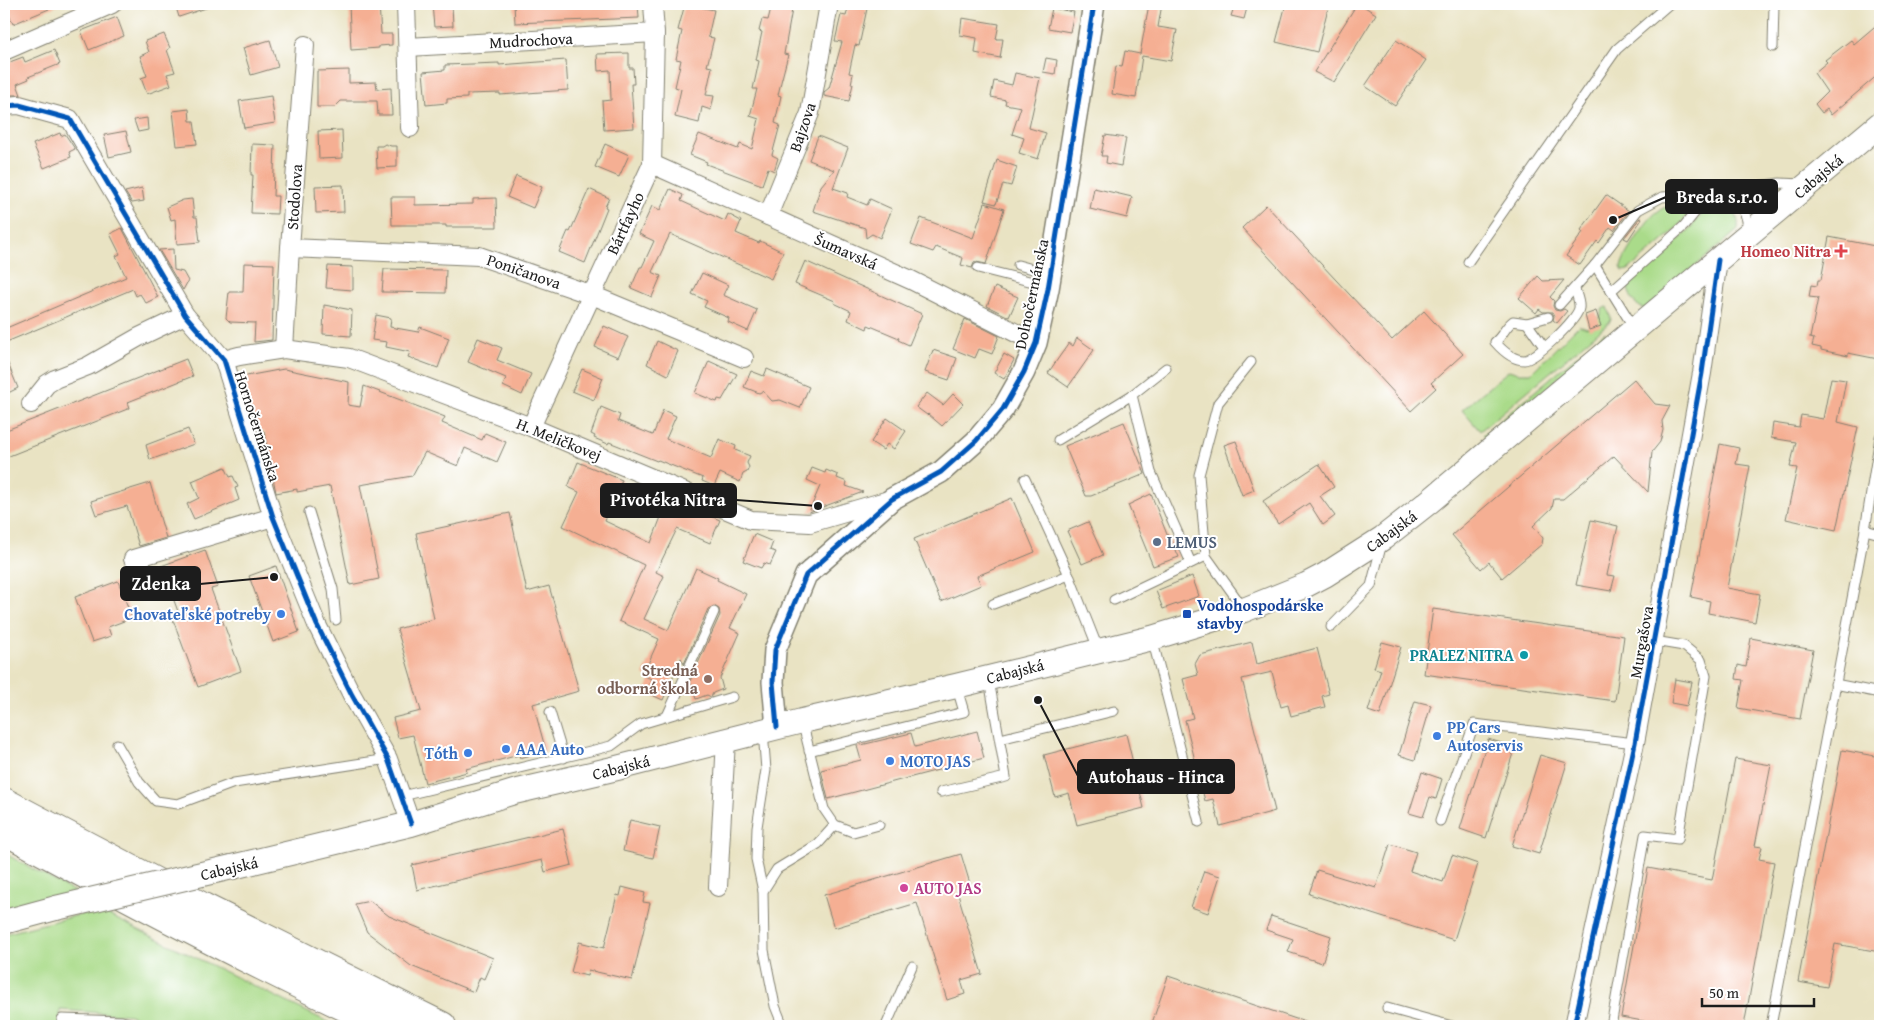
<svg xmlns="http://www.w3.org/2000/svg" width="1884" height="1030" font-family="'Gentium Book Plus',serif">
	<rect width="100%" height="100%" fill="#fff"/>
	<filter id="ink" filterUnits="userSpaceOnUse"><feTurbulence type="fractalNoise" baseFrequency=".02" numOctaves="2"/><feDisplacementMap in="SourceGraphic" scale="10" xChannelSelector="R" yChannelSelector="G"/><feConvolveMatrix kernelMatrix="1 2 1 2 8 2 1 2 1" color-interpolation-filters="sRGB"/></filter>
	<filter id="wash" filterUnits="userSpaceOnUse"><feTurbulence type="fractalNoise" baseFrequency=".0096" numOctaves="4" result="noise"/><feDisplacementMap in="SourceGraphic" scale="20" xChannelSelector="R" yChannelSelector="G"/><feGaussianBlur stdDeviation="1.12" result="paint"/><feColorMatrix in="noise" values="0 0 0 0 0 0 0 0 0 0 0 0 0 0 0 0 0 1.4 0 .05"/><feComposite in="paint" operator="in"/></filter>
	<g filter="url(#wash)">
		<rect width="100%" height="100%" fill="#e9e3c3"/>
		<g fill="#aadb8a" stroke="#637c53">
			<polygon points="1777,190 1780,191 1780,194 1755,216 1737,198 1737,196 1741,194"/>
			<path d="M1685,203L1691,207C1690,222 1642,258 1628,270L1623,271L1621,267C1624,256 1630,248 1636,239C1649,218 1658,204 1685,203Z"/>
			<path d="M1720,205C1734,208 1739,215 1738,230L1645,309C1635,306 1631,298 1628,289L1632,281L1685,234L1706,210Z"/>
			<polygon points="1607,307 1611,319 1610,322 1480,431 1462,410 1509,370 1518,373 1531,373 1579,325 1587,328 1600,317 1603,308"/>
			<polygon points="1605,332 1605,336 1488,440 1483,435"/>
			<polygon points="4,853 82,896 4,911"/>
			<polygon points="98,910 336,1026 156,1026 130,1015 60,1010 61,1026 91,1026 4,1026 4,934"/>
		</g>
		<g id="blocks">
			<g fill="#f5af93">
				<polygon points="4,4 61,4 13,24"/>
				<polygon points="175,4 212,4 212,6 179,17"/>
				<polygon points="349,4 379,4 381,34 392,34 392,45 379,46 379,48 351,50"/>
				<polygon points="432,4 452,4 453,26 434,27"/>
				<polygon points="514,4 638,4 639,18 515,23"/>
				<polygon points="685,4 714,10 708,37 714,38 707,66 712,67 706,95 714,96 711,110 702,107 699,123 675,117 681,89 675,87 681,60 676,59 682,31 678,30"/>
				<polygon points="772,4 793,4 784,54 788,55 781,82 778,95 781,96 775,123 780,125 772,155 778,158 774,171 768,168 762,185 706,164 707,162 690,155 699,134 738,149 740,144 752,149 759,119 750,116 757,89 753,89 759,61 756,60 762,32 759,31 762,19 768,20"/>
				<polygon points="849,4 868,4 859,46 855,45 849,73 853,74 851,84 853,84 849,101 824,96 824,92 829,88 842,42 835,41 841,15 846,16"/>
				<polygon points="1149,4 1162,4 1158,27 1177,30 1171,61 1142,56 1136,98 1112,94 1116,66 1122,67 1125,51 1140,54"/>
				<polygon points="1235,4 1248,4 1244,19 1231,16"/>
				<polygon points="1286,4 1329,4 1317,52 1276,42"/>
				<polygon points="1357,4 1360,4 1376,14 1334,82 1314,72"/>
				<polygon points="1052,8 1074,12 1070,32 1048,28"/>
				<polygon points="117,17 124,36 89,50 81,31"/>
				<polygon points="962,18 999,24 996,39 1003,39 1000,58 975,53 977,38 960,35"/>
				<polygon points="1880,22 1880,73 1831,115 1827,109 1822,113 1815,104 1827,92 1814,73 1827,62 1825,60 1851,40 1854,44"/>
				<polygon points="164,34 170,48 167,50 175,72 167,74 171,85 147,94 141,78 147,76 140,56 149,52 145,41"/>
				<polygon points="270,40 278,67 251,75 243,48"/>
				<polygon points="1396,40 1426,60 1395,106 1365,86"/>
				<polygon points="54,50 60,64 28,77 29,79 17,84 21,95 4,95 4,61 6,61 7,63 23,57 25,62"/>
				<polygon points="629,53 629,68 633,68 634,84 631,84 634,128 604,130 602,101 611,100 610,70 598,71 597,54"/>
				<polygon points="1046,58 1057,60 1055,74 1043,72"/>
				<polygon points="566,60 568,90 500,95 500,93 467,94 467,98 447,99 447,103 426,105 423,72 445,70 445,65 499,63 499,65"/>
				<polygon points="349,70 349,83 376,82 377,89 391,88 392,115 378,115 377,101 341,101 335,107 317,107 317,71"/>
				<polygon points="1015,73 1040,78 1029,128 1046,133 1038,159 1019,153 1024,138 1012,134 1021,107 1005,104 1006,100 991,97 994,81 1012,85"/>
				<polygon points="271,96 275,123 244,128 239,101"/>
				<polygon points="189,109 190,121 194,121 197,144 177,146 173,111"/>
				<polygon points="147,118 148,130 138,132 134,120"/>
				<polygon points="342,130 343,158 319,159 318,131"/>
				<polygon points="126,131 131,152 109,157 104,135"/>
				<polygon points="60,133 61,136 65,134 75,149 69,152 71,157 44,168 33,144"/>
				<polygon points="1105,135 1126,138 1121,166 1106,163 1107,156 1101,156"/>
				<polygon points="818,136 848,148 833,188 848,193 847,197 867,205 870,199 892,209 880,238 872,234 866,238 865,228 813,211 821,186 834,170 809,160"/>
				<polygon points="252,144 275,145 273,196 278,196 277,214 251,213 253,175 251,175"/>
				<polygon points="385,144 391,146 397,146 397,167 377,168 376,146 382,146"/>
				<polygon points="605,144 629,155 619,177 595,167"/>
				<polygon points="997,160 1017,167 1011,186 1003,184 996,204 984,201"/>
				<polygon points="516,176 542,187 533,208 507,197"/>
				<polygon points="343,185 344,212 316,213 315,186"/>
				<polygon points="142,188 144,201 132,203 125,192"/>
				<polygon points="1094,188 1132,197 1127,218 1090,209"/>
				<polygon points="589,189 609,198 605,207 607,208 585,263 559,252 568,231 570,232"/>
				<polygon points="670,189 683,195 681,201 725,221 728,214 741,221 736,233 759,243 760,241 783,252 771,279 670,234 652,272 661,276 652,297 631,288 640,267 642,267 654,241 639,234 652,206 660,210"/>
				<polygon points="1606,195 1629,211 1614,230 1610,227 1599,243 1597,241 1580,265 1566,256 1583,232 1581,230"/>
				<polygon points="391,197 415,197 415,205 473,204 473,199 496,198 497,227 446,227 446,225 392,225"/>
				<polygon points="192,199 194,217 197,217 200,242 177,244 175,219 171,220 167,207 183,200"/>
				<polygon points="985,203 1004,209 986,264 976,262 974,263 972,268 961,265 963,258 936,247 933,252 911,244 921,218 973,238"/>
				<polygon points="1266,205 1392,340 1424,311 1463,354 1431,383 1436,388 1411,411 1242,228"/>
				<polygon points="1640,218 1642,219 1628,240 1624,238"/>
				<polygon points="122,228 158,297 146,303 140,294 136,296 133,289 4,343 4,329 126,277 116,256 120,254 110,234"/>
				<polygon points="1829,237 1875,246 1874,250 1880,251 1880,346 1878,359 1848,353 1848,356 1821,350 1821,348 1812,346 1814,339 1810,338 1818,298 1809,297 1811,285 1817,286 1818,280 1821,280"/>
				<polygon points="173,249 174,270 183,272 188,281 183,290 159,250"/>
				<polygon points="805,261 922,314 909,345 898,340 899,338 868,325 867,329 848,320 851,311 834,303 835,301 795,284"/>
				<polygon points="244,263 274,264 272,340 254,342 255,323 230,322 226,318 229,292 243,292"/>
				<polygon points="328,266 353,267 353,290 326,288"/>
				<polygon points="384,269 446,270 445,293 382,292"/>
				<polygon points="702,273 728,285 723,295 757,310 748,331 728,322 729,318 704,307 707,301 692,294"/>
				<polygon points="1538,276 1543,281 1564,280 1550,297 1554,301 1553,306 1555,310 1560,311 1564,309 1567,311 1557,323 1553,320 1554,316 1552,312 1543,312 1539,309 1536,313 1519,298"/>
				<polygon points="995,287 1018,297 1009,317 987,306"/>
				<polygon points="324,305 352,310 351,336 323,334"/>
				<polygon points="1596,311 1601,326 1589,330 1585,315"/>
				<polygon points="376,315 391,318 390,327 418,332 420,327 449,338 438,368 408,357 410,352 386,347 387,342 372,340"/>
				<polygon points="965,319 999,336 992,354 979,349 975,358 953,349"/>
				<polygon points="604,326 628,337 618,357 595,347"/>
				<polygon points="478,338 502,348 497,360 531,374 522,395 503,386 506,378 468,362"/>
				<polygon points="1077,338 1094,350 1068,387 1048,373 1069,343 1073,346"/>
				<polygon points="657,341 678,351 668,375 647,364"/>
				<polygon points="933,350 957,358 949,380 925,372"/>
				<polygon points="4,354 18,388 4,395"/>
				<polygon points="1004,354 1014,360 1004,379 994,373"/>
				<polygon points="186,359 193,376 128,402 130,408 4,458 4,431"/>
				<polygon points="709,361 737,374 722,400 718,399 717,402 695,393"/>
				<polygon points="284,369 349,382 348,405 360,407 364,386 445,417 442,423 482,440 485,433 506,442 497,462 465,448 458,466 425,452 412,476 360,485 379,579 350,585 330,486 297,492 297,489 276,493 264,431 258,432 243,384 241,377"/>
				<polygon points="582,369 603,378 594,400 572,391"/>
				<polygon points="767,369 809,387 800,408 780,400 772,401 763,391 759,393 744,387 751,371 764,376"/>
				<polygon points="1831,378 1846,380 1838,422 1858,427 1836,530 1786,519 1797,468 1790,467 1796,442 1771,438 1773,423 1799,427 1801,415 1823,419"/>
				<polygon points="1634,379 1655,404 1670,406 1662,421 1663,430 1660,442 1652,452 1648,492 1614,456 1563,499 1554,499 1552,508 1533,526 1543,538 1542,544 1502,578 1489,562 1481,569 1452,535"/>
				<polygon points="927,393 943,405 953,394 963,404 942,426 928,414 927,415 916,407"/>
				<polygon points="601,407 620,415 618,421 653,435 663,410 676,416 666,439 711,458 719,439 736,446 735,450 750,456 747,463 749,467 747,472 743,474 740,482 720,473 714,486 702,481 703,478 658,460 657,461 609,442 608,444 594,438 595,436 591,434"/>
				<polygon points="887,418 906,431 894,449 887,444 883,450 871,442"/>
				<polygon points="1124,422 1145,474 1091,496 1086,496 1065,446"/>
				<polygon points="188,429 194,444 150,460 146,445"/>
				<polygon points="1236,441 1254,490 1242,495 1224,445"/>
				<polygon points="1720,444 1739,448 1736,464 1750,466 1727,588 1760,594 1755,622 1708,613 1710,601 1691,597"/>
				<polygon points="578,462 622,480 605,521 651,543 666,504 681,510 682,505 720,520 710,543 677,529 656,572 664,576 644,619 668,630 696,568 718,578 717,580 746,594 730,628 740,633 720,678 723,689 713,693 711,697 707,695 696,699 690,681 720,615 719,609 714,606 708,609 684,664 681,658 663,700 645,692 651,679 643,675 659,639 619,621 644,565 563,526 579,492 568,487"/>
				<polygon points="1319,464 1334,487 1320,496 1335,516 1323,525 1309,503 1278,524 1263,501"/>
				<polygon points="225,467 230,477 233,476 238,487 235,488 239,500 194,519 187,504 199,498 192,481"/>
				<polygon points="812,468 825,473 826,470 838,475 837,478 847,482 846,486 863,492 809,512 820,486 807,480"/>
				<polygon points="150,483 166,538 139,546 127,506 96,515 91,501"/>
				<polygon points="1151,494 1170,542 1172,541 1179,557 1153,566 1128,505"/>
				<polygon points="1012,498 1035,552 977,576 981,585 941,602 914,539"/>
				<polygon points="510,513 527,592 549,586 579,691 533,704 546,751 520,758 519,755 466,769 467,772 425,783 413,735 398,738 393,718 421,711 397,629 434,619 416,533"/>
				<polygon points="1591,520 1618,526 1607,575 1615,576 1611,591 1576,585"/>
				<polygon points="1088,522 1103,555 1082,564 1067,531"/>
				<polygon points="754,534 773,542 770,550 776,552 770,565 764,563 761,568 743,561"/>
				<polygon points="205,550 218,587 211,589 241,671 198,687 172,617 179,614 161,566"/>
				<polygon points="276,566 299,632 273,642 249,576"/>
				<polygon points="1192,576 1199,596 1163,609 1156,591"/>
				<polygon points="118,581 132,618 108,627 111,636 92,642 75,597"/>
				<polygon points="1433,609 1624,636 1615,701 1424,674"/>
				<polygon points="1751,638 1813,650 1800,719 1738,708 1743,680 1736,679 1738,665 1746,667"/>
				<polygon points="1252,642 1257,664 1317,648 1329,694 1322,696 1325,707 1291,716 1288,705 1281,707 1272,672 1242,679 1275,811 1220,826 1213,799 1205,801 1185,720 1193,718 1183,679 1198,675 1195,664 1200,655"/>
				<polygon points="1382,642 1401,647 1380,715 1368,711 1381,670 1374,668"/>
				<polygon points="1675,679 1692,682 1687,706 1671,703"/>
				<polygon points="1415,701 1431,705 1415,760 1399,755"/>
				<polygon points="977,731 984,758 828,799 821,770 861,760 857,746 911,733 915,747"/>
				<polygon points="1126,734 1144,808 1077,825 1069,793 1055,797 1044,755"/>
				<polygon points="1488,739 1515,747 1486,838 1460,829"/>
				<polygon points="1842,750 1880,757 1880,952 1835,944 1827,987 1798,982"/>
				<polygon points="1540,755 1567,763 1539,854 1512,846"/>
				<polygon points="1735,759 1771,765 1755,846 1762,847 1759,859 1774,862 1744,1026 1670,1026 1621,1017 1648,868 1712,880"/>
				<polygon points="1422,772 1442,779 1436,799 1430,797 1423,817 1409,813"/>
				<polygon points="630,820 660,827 653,858 623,851"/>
				<polygon points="563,829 572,865 545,872 542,860 417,890 412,865"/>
				<polygon points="1390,844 1416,852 1410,871 1443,882 1452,855 1478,864 1454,940 1309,894 1317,870 1376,888"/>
				<polygon points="961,854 971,887 957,891 982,974 961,980 965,994 947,1000 917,903 834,928 824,895"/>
				<polygon points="1204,871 1220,876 1208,913 1191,907"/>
				<polygon points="622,887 645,893 643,902 650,903 632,980 588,970 587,976 571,972 579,942 604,948 617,895 620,896"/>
				<polygon points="370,901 389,916 493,958 484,979 480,977 474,992 411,966 367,932 355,904"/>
				<polygon points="1271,916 1331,936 1322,963 1288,952 1293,939 1266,930"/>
				<polygon points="1168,976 1311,1024 1311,1026 1151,1026"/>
			</g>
		</g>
	</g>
	<g filter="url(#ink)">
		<use href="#blocks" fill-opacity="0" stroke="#828070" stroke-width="1"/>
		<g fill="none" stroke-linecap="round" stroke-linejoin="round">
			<defs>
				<g id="service">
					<polyline points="1773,47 1774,4"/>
					<path d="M1723,193C1737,204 1750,211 1747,231"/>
					<polyline points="1468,262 1617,49 1669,4"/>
					<polyline points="1018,265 1051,274"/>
					<polyline points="978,268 1049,286"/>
					<polyline points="1611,291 1684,226 1710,194"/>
					<polyline points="1559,305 1595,265"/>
					<path d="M1548,317L1527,323L1513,321C1504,328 1503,336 1495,342C1502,350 1512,360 1524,360C1535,360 1578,319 1579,308C1580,302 1576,294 1575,289"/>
					<polyline points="1527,323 1544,347"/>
					<polyline points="1634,328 1595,265 1638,210 1662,197 1723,193 1748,187 1780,183 1802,184"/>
					<polyline points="1166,368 1132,395 1151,472 1191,563"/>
					<polyline points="1058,440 1132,395"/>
					<polyline points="1025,479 1069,575 1099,651"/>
					<polyline points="309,512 333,589 336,620"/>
					<polyline points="1865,530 1880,534"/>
					<polyline points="1114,600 1206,556"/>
					<polyline points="993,604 1069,575"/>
					<polyline points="1244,609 1206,556 1199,475 1218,403 1251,362"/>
					<polyline points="1331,627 1371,586 1382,543"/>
					<polyline points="1152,638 1199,822"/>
					<polyline points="1835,684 1880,693"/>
					<polyline points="550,712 564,758"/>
					<polyline points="667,716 714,612"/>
					<polyline points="802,721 824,809 835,825 853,832 879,825"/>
					<polyline points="763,731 766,770 757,827 756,859 763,891"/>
					<polyline points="1000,739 1114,711"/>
					<polyline points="117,744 139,782 156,801 178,804 234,783 388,759"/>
					<polyline points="809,751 964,712 957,688"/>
					<polyline points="941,792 1006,777 989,680"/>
					<polyline points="402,796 611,746 641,724 732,697"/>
					<polyline points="1440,821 1474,724 1635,743"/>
					<polyline points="1387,1008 1452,1026"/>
					<polyline points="62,1019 122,1021 141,1026"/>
					<polyline points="783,1026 775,1006 764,950 763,891 777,869 818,844 835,825"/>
					<polyline points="886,1026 912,966"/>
					<polyline points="1611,1026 1645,835 1678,839 1706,676 1701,660 1684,646 1654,641"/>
					<polyline points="1771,1026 1865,530 1880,437"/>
				</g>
				<g id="minor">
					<polyline points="406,4 410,128"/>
					<polyline points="408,47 655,33"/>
					<polyline points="4,51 112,4"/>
					<polyline points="4,106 19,105 70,119 185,315 224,360 273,517 317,625 352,695 388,759 411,824"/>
					<polyline points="652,164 911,280 1036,343"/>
					<polyline points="768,216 810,113 829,4"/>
					<polyline points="290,248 479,256 592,295 744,358"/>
					<polyline points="284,349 290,248 305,45"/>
					<polyline points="224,360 239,356 284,349 349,358 531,427 751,520 810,523 889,500"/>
					<polyline points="31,404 47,384 55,379 88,366 139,337 185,315"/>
					<polyline points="531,427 652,164 655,33 653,4"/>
					<polyline points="133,559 273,517"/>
					<polyline points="718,887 726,740"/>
					<polyline points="1574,1026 1635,743 1702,373 1718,260"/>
				</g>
				<polyline id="tertiary" points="777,727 773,682 775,650 806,575 892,499 941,472 976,441 1003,409 1024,372 1036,343 1048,289 1094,4"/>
				<g id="secondary">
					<polyline points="232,867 411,824 514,792 617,768 802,721 956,686 1152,638 1244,610 1306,585 1325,575 1383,538 1430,501 1880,124"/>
					<polyline points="4,922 56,908"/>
				</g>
				<g id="motorway">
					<polyline points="4,802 203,907 442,1026"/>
					<path d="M4,830C129,899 256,965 385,1026"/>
				</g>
			</defs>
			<use href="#service" stroke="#828070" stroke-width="11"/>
			<use href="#minor" stroke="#828070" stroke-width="20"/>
			<use href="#tertiary" stroke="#828070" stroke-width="24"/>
			<use href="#secondary" stroke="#828070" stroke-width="26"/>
			<use href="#motorway" stroke="#828070" stroke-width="30"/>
			<use href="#service" stroke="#fff" stroke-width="9"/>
			<use href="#minor" stroke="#fff" stroke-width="18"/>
			<use href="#tertiary" stroke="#fff" stroke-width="21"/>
			<use href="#secondary" stroke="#fff" stroke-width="24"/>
			<use href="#motorway" stroke="#fff" stroke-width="28"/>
			<defs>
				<polyline id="secondary-bridge" points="56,908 232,867"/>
			</defs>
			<use href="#secondary-bridge" stroke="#828070" stroke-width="26" stroke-linecap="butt"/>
			<use href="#secondary-bridge" stroke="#fff" stroke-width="24"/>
			<defs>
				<g id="cycleway">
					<polyline points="4,106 19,105 70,119 185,315 224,360 273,517 317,625 352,695 388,759 411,824"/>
					<polyline points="777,727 773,682 775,650 806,575 892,499 941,472 976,441 1003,409 1024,372 1036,343 1048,289 1094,4"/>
					<polyline points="1574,1026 1635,743 1702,373 1718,260"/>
				</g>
			</defs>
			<use href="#cycleway" stroke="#fff" stroke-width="8"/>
			<use href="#cycleway" stroke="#0057b8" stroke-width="5"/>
		</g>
	</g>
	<path fill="#e0444e" stroke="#fff" stroke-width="2" d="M1838.5 243.5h5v5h5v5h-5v5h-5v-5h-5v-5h5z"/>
	<circle fill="#5c6f8a" stroke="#fff" stroke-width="2" cx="1157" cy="542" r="5"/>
	<g fill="#3f7fe0" stroke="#fff" stroke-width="2">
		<circle cx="281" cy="614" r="5"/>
		<circle cx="1437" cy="736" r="5"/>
		<circle cx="506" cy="749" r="5"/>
		<circle cx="468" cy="753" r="5"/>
		<circle cx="890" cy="761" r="5"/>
	</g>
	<rect fill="#1a4fb4" stroke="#fff" stroke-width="2" x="1182" y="609" width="10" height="10" rx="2.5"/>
	<circle fill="#0f9aa8" stroke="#fff" stroke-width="2" cx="1524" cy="655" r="5"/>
	<circle fill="#8d6e63" stroke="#fff" stroke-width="2" cx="708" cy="679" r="5"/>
	<circle fill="#d1479c" stroke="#fff" stroke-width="2" cx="904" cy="888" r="5"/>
	<g text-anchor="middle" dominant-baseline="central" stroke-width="4" stroke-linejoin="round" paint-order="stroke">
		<g font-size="16" fill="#1c1c1c" stroke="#fff">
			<text transform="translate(531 40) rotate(-3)">Mudrochova</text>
			<text transform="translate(802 127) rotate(-71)">Bajzova</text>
			<text transform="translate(1818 176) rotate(-40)">Cabajská</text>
			<text transform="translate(294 197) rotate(-86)">Stodolova</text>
			<text transform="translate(625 223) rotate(-65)">Bártfayho</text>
			<text transform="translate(846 251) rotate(24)">Šumavská</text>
			<text transform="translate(524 271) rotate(19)">Poničanova</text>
			<text transform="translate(1031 294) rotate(-78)">Dolnočermánska</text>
			<text transform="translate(258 426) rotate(72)">Hornočermánska</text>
			<text transform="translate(559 439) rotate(22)">H. Meličkovej</text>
			<text transform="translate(1391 531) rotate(-36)">Cabajská</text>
			<text transform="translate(1641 642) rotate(-80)">Murgašova</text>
			<text transform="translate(1015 671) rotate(-14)">Cabajská</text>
			<text transform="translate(621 767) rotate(-14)">Cabajská</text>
			<text transform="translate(229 868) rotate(-13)">Cabajská</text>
		</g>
		<g font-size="16" font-weight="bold" fill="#be3a42" stroke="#fff" text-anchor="end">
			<text x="1831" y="251">Homeo Nitra</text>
		</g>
		<g font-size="16" font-weight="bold" fill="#4e5e75" stroke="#fff" text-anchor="start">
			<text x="1167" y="542">LEMUS</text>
		</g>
		<g font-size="16" font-weight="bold" fill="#164399" stroke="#fff" text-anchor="start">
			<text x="1197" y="605">Vodohospodárske<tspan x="1197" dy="18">stavby</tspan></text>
		</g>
		<g font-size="16" font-weight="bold" fill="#366cbe" stroke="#fff" text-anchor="start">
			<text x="271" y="614" text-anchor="end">Chovateľské potreby</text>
			<text x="1447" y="727">PP Cars<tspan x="1447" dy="18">Autoservis</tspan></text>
			<text x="516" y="749">AAA Auto</text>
			<text x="458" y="753" text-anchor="end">Tóth</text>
			<text x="900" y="761">MOTO JAS</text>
		</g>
		<g font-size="16" font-weight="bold" fill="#0d838f" stroke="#fff" text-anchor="end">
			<text x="1514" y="655">PRALEZ NITRA</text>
		</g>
		<g font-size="16" font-weight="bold" fill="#785e54" stroke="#fff" text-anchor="end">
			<text x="698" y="670">Stredná<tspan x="698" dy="18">odborná škola</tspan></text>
		</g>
		<g font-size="16" font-weight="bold" fill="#b23c85" stroke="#fff" text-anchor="start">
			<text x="914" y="888">AUTO JAS</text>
		</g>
	</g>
	<path fill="none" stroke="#1c1c1c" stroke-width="2" d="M1613 220L1666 197M818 506L736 500M274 577L200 584M1038 700L1078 776"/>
	<g fill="#1c1c1c" stroke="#fff" stroke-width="2">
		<circle cx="1613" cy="220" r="5"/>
		<circle cx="818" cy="506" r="5"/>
		<circle cx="274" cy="577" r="5"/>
		<circle cx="1038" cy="700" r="5"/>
	</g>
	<g fill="#1c1c1c" stroke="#1c1c1c" stroke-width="2">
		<rect x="1666" y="180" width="111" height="33" rx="5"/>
		<rect x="601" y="484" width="135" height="33" rx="5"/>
		<rect x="121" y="567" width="79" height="33" rx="5"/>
		<rect x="1078" y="760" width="156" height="33" rx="5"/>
	</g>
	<g font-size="18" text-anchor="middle" font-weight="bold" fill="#fff">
		<text x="1722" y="203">Breda s.r.o.</text>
		<text x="668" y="506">Pivotéka Nitra</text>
		<text x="161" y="590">Zdenka</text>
		<text x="1156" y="783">Autohaus - Hinca</text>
	</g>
	<rect width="1884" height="1030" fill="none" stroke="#fff" stroke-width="20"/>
	<path d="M1702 998v8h112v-8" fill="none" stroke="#1c1c1c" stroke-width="2.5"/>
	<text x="1709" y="998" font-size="15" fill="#1c1c1c" stroke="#ffffff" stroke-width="4" paint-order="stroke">50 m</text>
</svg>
